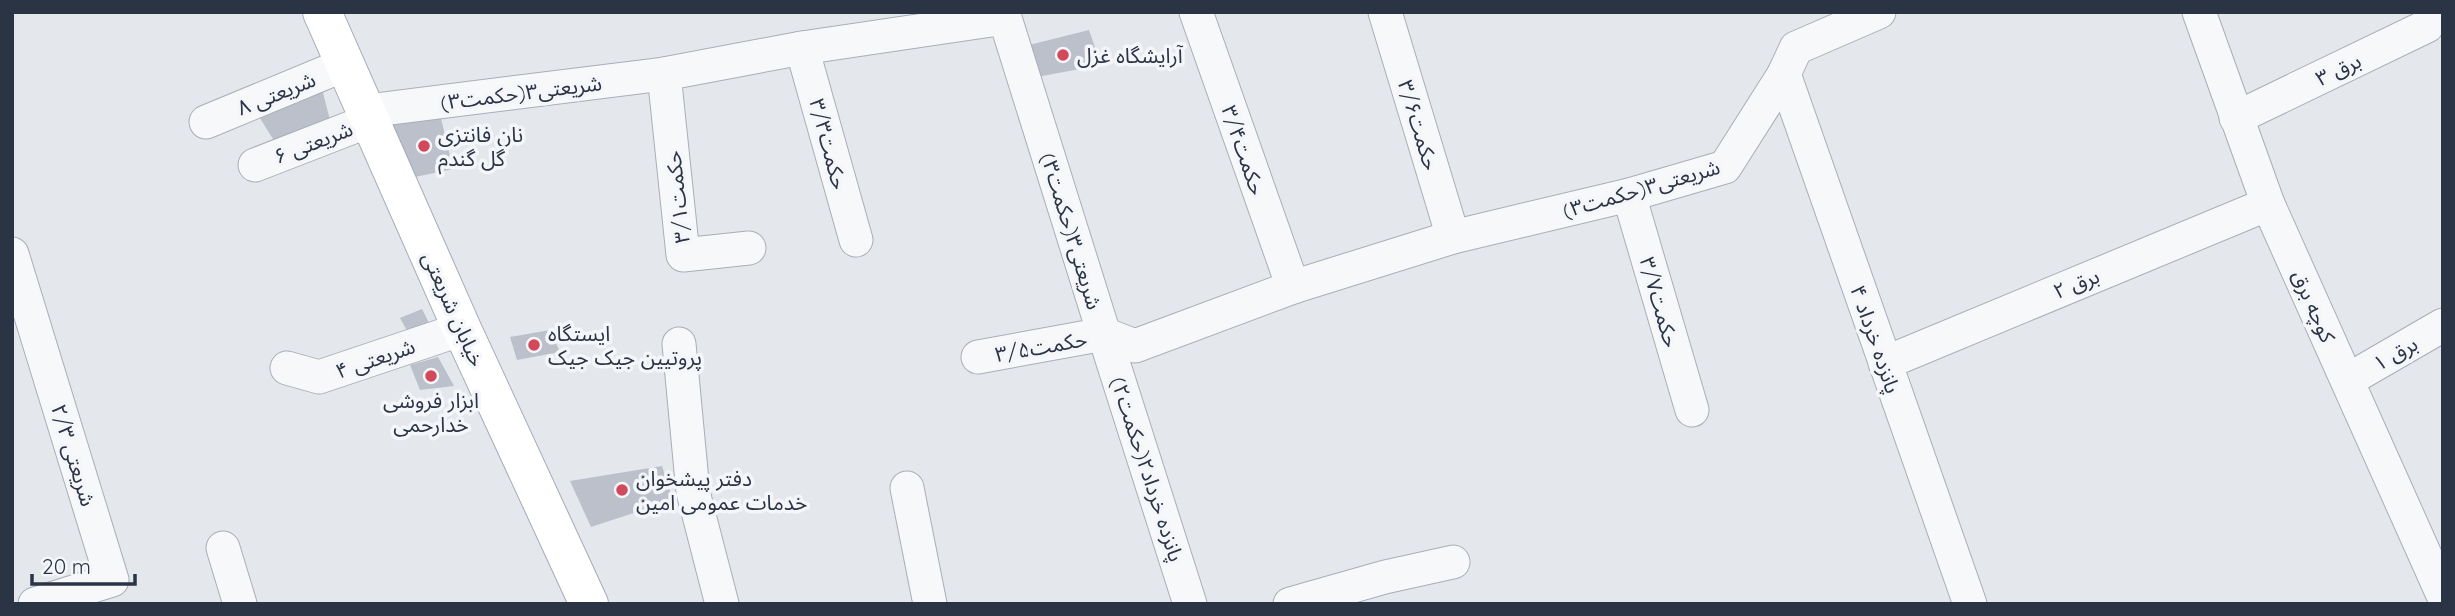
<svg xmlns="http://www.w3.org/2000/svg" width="2455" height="616" font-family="Quicksand,'Noto Sans Arabic',sans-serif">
	<rect width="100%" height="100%" fill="#e4e7ec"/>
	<g fill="#bbc0ca">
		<polygon points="1089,30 1101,65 1037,77 1025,46"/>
		<polygon points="322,89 331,124 278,147 258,115"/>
		<polygon points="440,114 453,169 415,177 390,122"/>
		<polygon points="422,309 432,329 409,334 400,318"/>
		<polygon points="550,330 560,352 517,360 510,337"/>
		<polygon points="438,357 454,386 420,390 410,365"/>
		<polygon points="662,466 673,500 591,527 570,481"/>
	</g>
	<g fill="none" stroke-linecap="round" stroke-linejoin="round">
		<defs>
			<g id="minor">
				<polyline points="1196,12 1293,287"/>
				<polyline points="1385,12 1453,237"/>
				<polyline points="2199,12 2268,204 2443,595"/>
				<polyline points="802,48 856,240"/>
				<polyline points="664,74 683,255 749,248"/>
				<polyline points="1784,74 1970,604"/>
				<polyline points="367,111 664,74 802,48 1005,18 1104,334 1135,346 1293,287 1453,237 1629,195 1725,167 1784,74 1796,48 1879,12"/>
				<polyline points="2236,118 2427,26 2431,12"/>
				<polyline points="206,122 346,64"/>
				<polyline points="255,165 371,120"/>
				<polyline points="1629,195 1692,410"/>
				<polyline points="12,254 112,580 35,604"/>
				<polyline points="679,344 693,492 722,604"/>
				<polyline points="978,357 1104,334 1190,604"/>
				<polyline points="1885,363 2268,204"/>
				<polyline points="287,368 319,377 462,329"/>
				<polyline points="2348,380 2443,325"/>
				<polyline points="907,488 930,604"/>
				<polyline points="223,548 240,604"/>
				<polyline points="1290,604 1385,577 1453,562"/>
			</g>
			<polyline id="primary" points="322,12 462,329 589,604"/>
		</defs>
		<use href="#minor" stroke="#a9aeb7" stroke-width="35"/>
		<use href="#primary" stroke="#a3abb8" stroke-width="40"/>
		<use href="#minor" stroke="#f7f8fa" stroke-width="33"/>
		<use href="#primary" stroke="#fff" stroke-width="38"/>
	</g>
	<g fill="#d1495b" stroke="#f4f6f9" stroke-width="2.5">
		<circle cx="1063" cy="55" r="7"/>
		<circle cx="424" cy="146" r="7"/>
		<circle cx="534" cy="345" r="7"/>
		<circle cx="431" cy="376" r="7"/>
		<circle cx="622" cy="490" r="7"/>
	</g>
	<g text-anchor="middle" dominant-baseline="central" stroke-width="7" stroke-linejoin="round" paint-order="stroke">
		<g font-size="21" fill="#2b3445" stroke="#f4f6f9" text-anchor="start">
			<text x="1077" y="55">آرایشگاه غزل</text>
			<text x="438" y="134">نان فانتزی<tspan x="438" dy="24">گل گندم</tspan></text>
			<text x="548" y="333">ایستگاه<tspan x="548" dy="24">پروتیین جیک جیک</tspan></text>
			<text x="431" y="400" text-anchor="middle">ابزار فروشی<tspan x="431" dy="24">خدارحمی</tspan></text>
			<text x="636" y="478">دفتر پیشخوان<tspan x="636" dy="24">خدمات عمومی امین</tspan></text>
		</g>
		<g font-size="21" fill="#2b3445" stroke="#f4f6f9">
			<text transform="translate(2338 69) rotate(-26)">برق ۳</text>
			<text transform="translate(521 92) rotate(-7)">شریعتی۳(حکمت۳)</text>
			<text transform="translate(276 93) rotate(-22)">شریعتی ۸</text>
			<text transform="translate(1419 125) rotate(73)">حکمت۳/۶</text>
			<text transform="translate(313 142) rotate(-21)">شریعتی ۶</text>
			<text transform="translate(829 144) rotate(75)">حکمت۳/۳</text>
			<text transform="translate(1244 150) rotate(71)">حکمت۳/۴</text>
			<text transform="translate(1641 188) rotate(-16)">شریعتی۳(حکمت۳)</text>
			<text transform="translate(677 197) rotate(-96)">حکمت۳/۱</text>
			<text transform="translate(1072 231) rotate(73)">شریعتی۳(حکمت۳)</text>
			<text transform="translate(2076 283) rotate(-22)">برق ۲</text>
			<text transform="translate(1660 302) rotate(74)">حکمت۳/۷</text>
			<text transform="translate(2314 306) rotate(66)">کوچه برق</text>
			<text transform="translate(454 309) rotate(66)">خیابان شریعتی</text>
			<text transform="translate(1876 339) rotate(71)">پانزده خرداد ۴</text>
			<text transform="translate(1041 346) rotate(-10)">حکمت۳/۵</text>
			<text transform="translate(2395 353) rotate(-30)">برق ۱</text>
			<text transform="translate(375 358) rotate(-19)">شریعتی ۴</text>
			<text transform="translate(74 455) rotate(73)">شریعتی ۲/۳</text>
			<text transform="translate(1148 469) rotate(72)">پانزده خرداد۲(حکمت۲)</text>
		</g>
	</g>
	<rect width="2455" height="616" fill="none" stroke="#2b3445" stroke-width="28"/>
	<path d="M32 574v10h103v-10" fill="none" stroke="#2b3445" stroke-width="3.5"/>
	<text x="42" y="574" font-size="21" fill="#2b3445" stroke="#f4f6f9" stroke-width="5" paint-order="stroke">20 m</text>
</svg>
